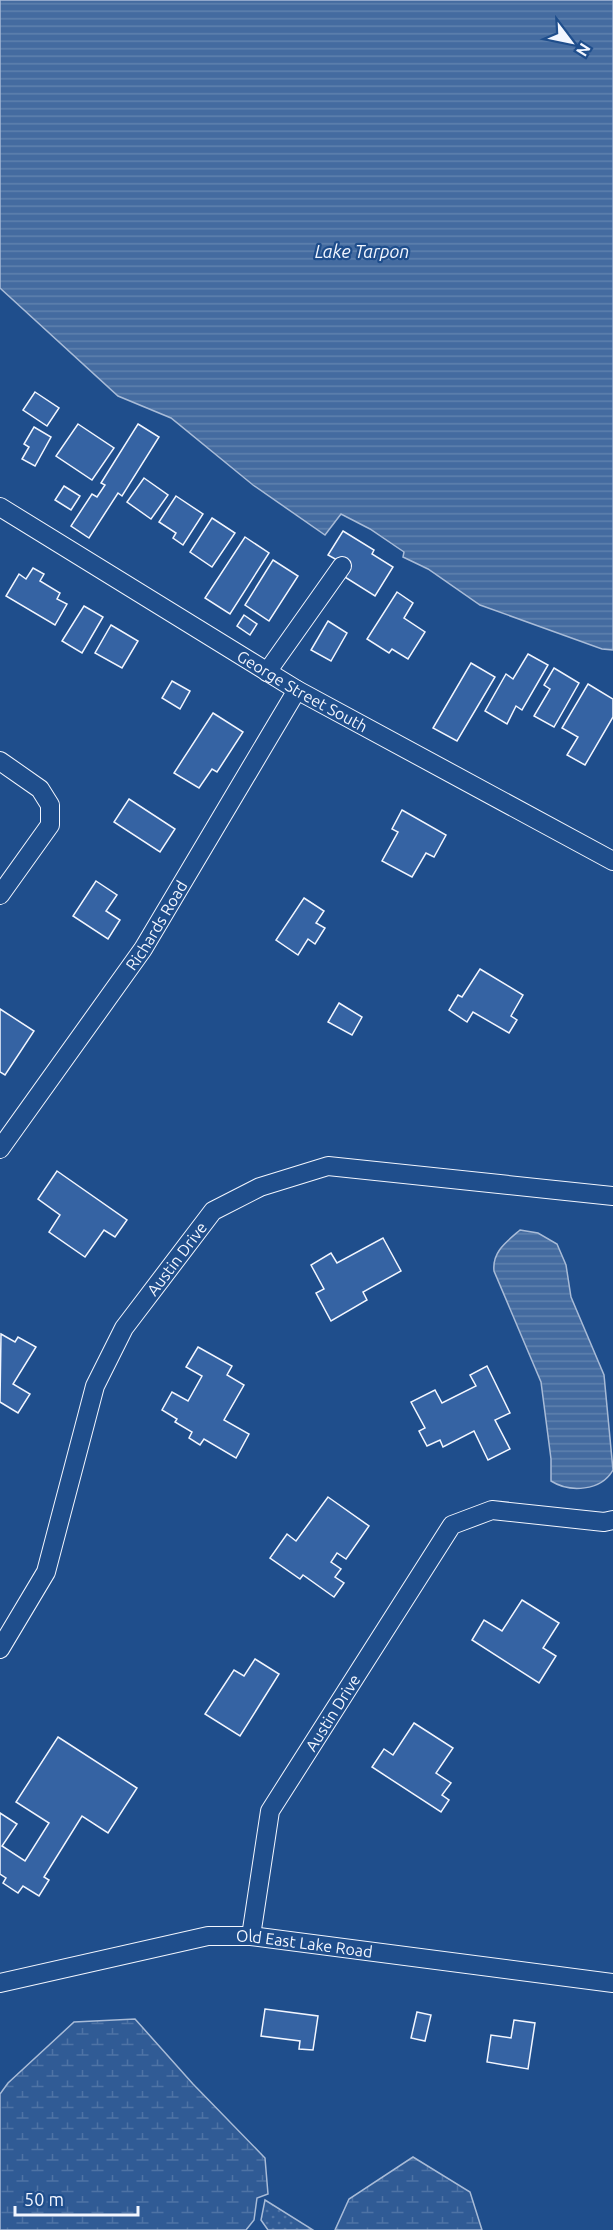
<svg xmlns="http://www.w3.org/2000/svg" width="613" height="2230" font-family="Ubuntu,sans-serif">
	<defs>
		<pattern id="grass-dots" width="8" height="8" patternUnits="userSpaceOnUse" patternTransform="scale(1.5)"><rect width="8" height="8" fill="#305b95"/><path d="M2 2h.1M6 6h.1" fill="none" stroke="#4e73a5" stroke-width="1.8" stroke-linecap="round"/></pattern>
		<pattern id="wetland-marsh" width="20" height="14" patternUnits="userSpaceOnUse" patternTransform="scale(1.5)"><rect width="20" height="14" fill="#305b95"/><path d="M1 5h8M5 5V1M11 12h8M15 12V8" fill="none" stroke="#4e73a5"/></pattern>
		<pattern id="water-rules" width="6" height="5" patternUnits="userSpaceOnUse" patternTransform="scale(1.5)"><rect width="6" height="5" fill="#446ba0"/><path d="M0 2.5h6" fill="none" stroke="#5f81ae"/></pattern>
	</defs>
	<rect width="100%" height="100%" fill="#1f4e8c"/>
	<polygon fill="url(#grass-dots)" stroke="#a8bbd7" stroke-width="1.5" points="265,2200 313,2230 268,2230 261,2220"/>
	<g fill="url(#wetland-marsh)" stroke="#a8bbd7" stroke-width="1.5">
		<polygon points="135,2019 193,2084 265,2158 268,2194 257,2198 254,2220 246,2230 0,2230 0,2094 8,2083 74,2022"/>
		<polygon points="413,2157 470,2192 482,2230 335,2230 349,2199"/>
	</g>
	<g fill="url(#water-rules)" stroke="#a8bbd7" stroke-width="1.5">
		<polygon points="0,0 613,0 613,650 602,649 480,605 428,569 403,557 404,552 370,529 341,514 325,535 253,485 171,418 118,396 0,288"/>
		<path d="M520,1230L538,1233L557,1244L566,1265L571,1297L604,1375L613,1470C601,1491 570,1493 551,1481V1459L541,1382L494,1271C492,1252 506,1242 520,1230Z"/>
	</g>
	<g fill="#3563a3" stroke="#f2f6ff" stroke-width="1.5">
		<polygon points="35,392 59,408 47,426 23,410"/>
		<polygon points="78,424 114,448 92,480 56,456"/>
		<polygon points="138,424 159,437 122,496 118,493 89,538 71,526 92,494 97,497 105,485 101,483"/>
		<polygon points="34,427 51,437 35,466 22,459 29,447 24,444"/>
		<polygon points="144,478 168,495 151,519 127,502"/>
		<polygon points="64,486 80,496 71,510 55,500"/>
		<polygon points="176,496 203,514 183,545 173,538 176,533 159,522"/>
		<polygon points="212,518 235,533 212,567 190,552"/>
		<polygon points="343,531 374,550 372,554 393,567 375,596 340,574 346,565 328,555"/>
		<polygon points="245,537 269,553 230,614 205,598"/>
		<polygon points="273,560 298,576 269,621 245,605"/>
		<polygon points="33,568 44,574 40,581 60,593 57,599 67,604 55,625 6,596 19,574 26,579"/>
		<polygon points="397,592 413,603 404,618 425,632 408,659 392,649 389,653 367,639"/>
		<polygon points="84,606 103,617 82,653 62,641"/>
		<polygon points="244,615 257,624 250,635 237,626"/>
		<polygon points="328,621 347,633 331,661 311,650"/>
		<polygon points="111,625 138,641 122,668 95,653"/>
		<polygon points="528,654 548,665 522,710 516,706 507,724 485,711 506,674 513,679"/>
		<polygon points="471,663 495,677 457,741 433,728"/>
		<polygon points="554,668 579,683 554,727 534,716 550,689 544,685"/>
		<polygon points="172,681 190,691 180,709 162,698"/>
		<polygon points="588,684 613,699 613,717 585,765 567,755 578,737 562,728"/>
		<polygon points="213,713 243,732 217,772 212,769 199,788 174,773"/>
		<polygon points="129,799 175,829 160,852 114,822"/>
		<polygon points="402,810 446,835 434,857 426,853 412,877 382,861 398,832 392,829"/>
		<polygon points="96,881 117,895 106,911 120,920 108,939 73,916"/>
		<polygon points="304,898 324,911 316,923 325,928 315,944 308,939 298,955 276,940"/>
		<polygon points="480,969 523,995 511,1016 517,1020 509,1033 473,1012 467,1022 449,1010 458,995 462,997"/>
		<polygon points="339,1003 362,1017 352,1035 328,1022"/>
		<polygon points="0,1009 34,1031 5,1075 0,1072"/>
		<polygon points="57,1171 127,1220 115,1237 104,1230 85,1257 49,1232 60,1215 38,1199"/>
		<polygon points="383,1238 401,1271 363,1292 367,1300 331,1321 316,1293 324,1289 311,1265 331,1253 337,1263"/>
		<polygon points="1,1334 15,1342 18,1337 36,1347 13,1384 30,1394 18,1413 0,1402"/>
		<polygon points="198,1347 232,1366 227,1375 244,1385 224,1420 249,1434 236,1458 204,1439 200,1445 189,1438 192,1432 175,1422 177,1419 162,1410 172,1392 188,1401 202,1376 186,1367"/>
		<polygon points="487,1366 510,1413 495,1420 510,1449 488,1460 474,1431 443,1447 440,1440 427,1446 419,1431 425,1428 411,1402 435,1390 442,1403 476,1386 470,1375"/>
		<polygon points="328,1497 369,1526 346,1559 337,1553 331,1562 341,1569 335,1577 344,1583 334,1597 303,1575 300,1579 270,1558 287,1534 296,1541"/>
		<polygon points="522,1600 559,1623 543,1648 556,1656 539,1683 472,1640 484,1620 502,1631"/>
		<polygon points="255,1659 279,1674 240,1736 205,1714 234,1670 244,1676"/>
		<polygon points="414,1723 453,1748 436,1773 451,1783 442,1795 449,1800 441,1812 372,1767 384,1749 393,1755"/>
		<polygon points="58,1737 137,1788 108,1833 82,1816 44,1877 49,1880 39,1896 23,1886 18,1893 3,1883 6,1878 0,1874 0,1813 17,1824 2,1846 25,1861 49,1823 16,1802"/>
		<polygon points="265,2009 318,2016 313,2050 299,2049 300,2041 261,2036"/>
		<polygon points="417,2012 431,2015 425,2041 411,2038"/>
		<polygon points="514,2020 535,2023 528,2069 487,2062 491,2035 511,2038"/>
	</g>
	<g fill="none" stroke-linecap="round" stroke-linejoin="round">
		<defs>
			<g id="minor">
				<path id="s1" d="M0,507L297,690L613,861"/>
				<polyline points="267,672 342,566"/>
				<polyline points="0,761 40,789 50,805 50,825 0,895"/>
				<path id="s2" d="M0,1149L143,949L297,690"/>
				<path id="s3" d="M0,1649L46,1572L95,1386L124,1328L213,1211L260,1187L328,1166L613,1196"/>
				<path id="s4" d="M251,1936L270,1811L452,1525L492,1510L604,1522L613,1520"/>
				<path id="s5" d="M0,1983L208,1936H251L613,1983"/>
			</g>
		</defs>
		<use href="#minor" stroke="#f2f6ff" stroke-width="20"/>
		<use href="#minor" stroke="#1f4e8c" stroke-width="18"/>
	</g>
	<g text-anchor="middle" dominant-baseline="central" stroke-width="4.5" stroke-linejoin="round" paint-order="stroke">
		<g font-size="16" fill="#f2f6ff" stroke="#1f4e8c">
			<text stroke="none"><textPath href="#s1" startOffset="354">George Street South</textPath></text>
			<text stroke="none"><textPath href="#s2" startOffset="273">Richards Road</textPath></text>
			<text stroke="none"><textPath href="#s3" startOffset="434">Austin Drive</textPath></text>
			<text stroke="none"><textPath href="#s4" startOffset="243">Austin Drive</textPath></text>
			<text stroke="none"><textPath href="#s5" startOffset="310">Old East Lake Road</textPath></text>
		</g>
		<g font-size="18" font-style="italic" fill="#f2f6ff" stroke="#1f4e8c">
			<text x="362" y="251">Lake Tarpon</text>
		</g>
	</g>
	<g transform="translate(571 42) rotate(122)" stroke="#1f4e8c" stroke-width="4.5" paint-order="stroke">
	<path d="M0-4.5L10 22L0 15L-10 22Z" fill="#f2f6ff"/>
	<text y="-9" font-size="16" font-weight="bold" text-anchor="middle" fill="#f2f6ff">N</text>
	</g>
	<path d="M15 2206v9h123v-9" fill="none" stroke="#f2f6ff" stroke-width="3"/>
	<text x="24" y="2206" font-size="18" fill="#f2f6ff" stroke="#1f4e8c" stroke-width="4.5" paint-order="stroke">50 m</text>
</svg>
